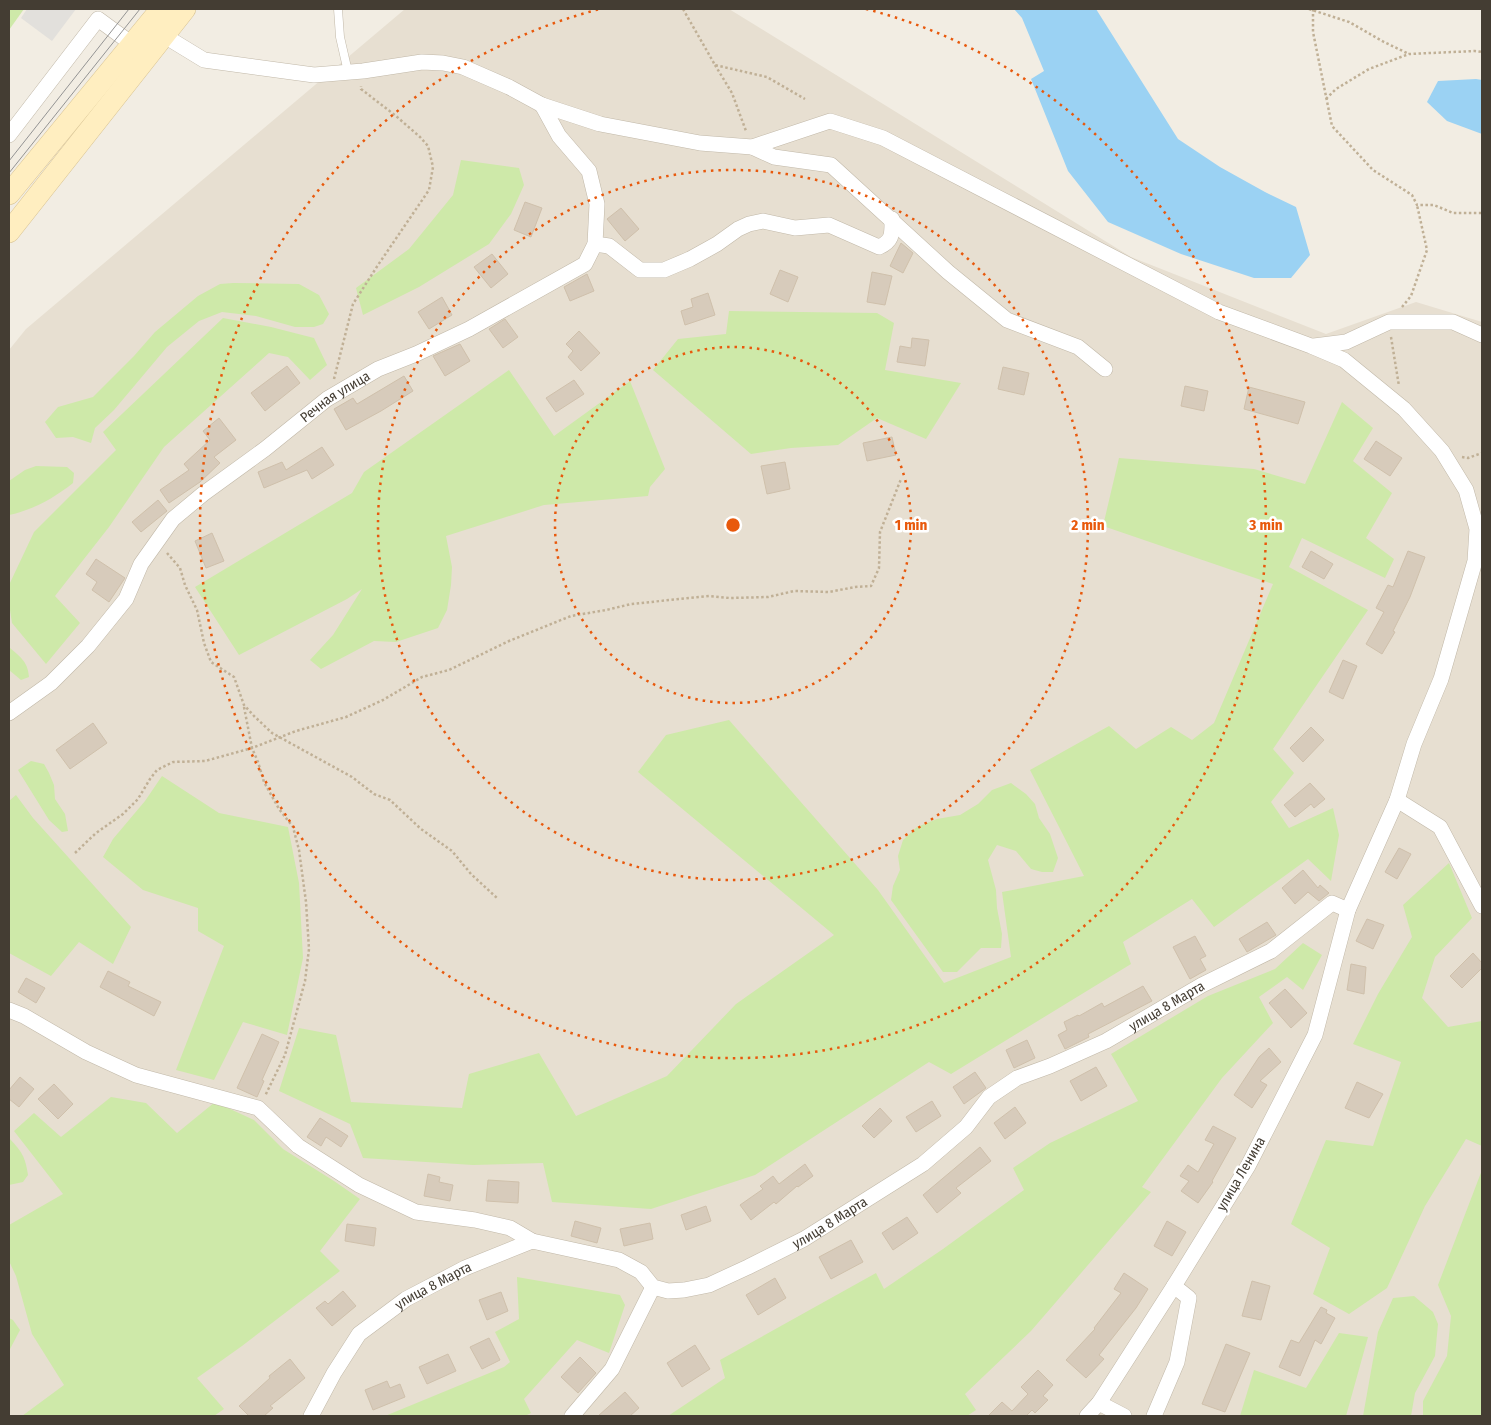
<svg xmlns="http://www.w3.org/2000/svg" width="1491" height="1425" font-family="'Fira Sans Condensed',sans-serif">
	<rect width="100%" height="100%" fill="#f2ede3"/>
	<polygon fill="#e7dfd1" points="405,9 729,9 1131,257 1326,334 1416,302 1482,322 1482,1416 9,1416 9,350 26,329"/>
	<g fill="#cee9a9">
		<polygon points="9,9 24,9 9,30"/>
		<polygon points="461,160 519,168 524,185 511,214 489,244 419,287 363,315 356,288 409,249 453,195"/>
		<polygon points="233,283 299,284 319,295 329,314 323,324 314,327 295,327 256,316 222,312 199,321 167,347 114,410 95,428 91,443 73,437 56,438 45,422 58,407 93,397 134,356 155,332 198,296 220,284"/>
		<polygon points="729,311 877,313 894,323 885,370 961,383 926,439 877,418 838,445 791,448 751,454 653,370 678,339 726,334"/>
		<polygon points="223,318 271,327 314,338 327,365 310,380 288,357 269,353 164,447 109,527 55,596 80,623 46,664 12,623 9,604 9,585 34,532 116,450 103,432"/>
		<polygon points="509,370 554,436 630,381 665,469 650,487 648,496 544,505 446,536 452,567 451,585 447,610 438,628 396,642 374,641 321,669 310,660 333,635 362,589 347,599 239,655 195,587 352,493 364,472"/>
		<polygon points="1342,402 1373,428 1353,461 1392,493 1366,538 1394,559 1385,578 1302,538 1289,567 1368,610 1273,749 1294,773 1271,802 1289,828 1333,808 1339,835 1331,881 1308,859 1214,927 1192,899 1123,942 1131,964 951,1074 929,1062 755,1175 651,1209 552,1202 543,1163 473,1165 363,1158 350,1124 279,1091 299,1028 336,1035 351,1102 462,1108 469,1074 539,1053 576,1116 667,1076 736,1004 834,935 638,772 666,735 729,720 878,890 944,983 1011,957 1002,892 1084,876 1030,770 1109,726 1136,749 1171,727 1192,740 1214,723 1273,584 1103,526 1119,458 1254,469 1305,484"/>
		<path d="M36,466L67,467L74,473L73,483C54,498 33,510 9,515V481L25,470Z"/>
		<path d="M9,647C19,656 28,661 29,677L21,680L9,670Z"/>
		<polygon points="31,761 44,764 49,773 54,785 55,799 65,814 68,831 62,832 49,820 18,770"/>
		<polygon points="162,776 219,813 288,827 299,883 303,958 287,1035 243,1022 214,1080 176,1070 224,946 198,931 198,908 143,890 103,857 113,839 145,801"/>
		<polygon points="1011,783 1026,794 1035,804 1039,818 1050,834 1058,858 1053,872 1042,872 1031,869 1016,851 997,845 988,860 996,890 997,908 1002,934 1001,948 981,948 957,972 943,972 891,900 893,886 900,870 898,856 903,840 917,827 937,819 960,815 978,804 992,790"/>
		<polygon points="16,795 33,818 131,927 113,964 79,942 51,976 9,953 9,801"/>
		<polygon points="1449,863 1472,918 1435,957 1422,998 1448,1027 1482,1021 1482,1146 1466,1139 1425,1206 1387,1288 1349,1314 1313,1294 1330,1248 1291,1224 1326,1140 1373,1146 1401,1062 1353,1044 1378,994 1412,937 1403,905"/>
		<polygon points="1303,943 1322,955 1303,990 1287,977 1259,997 1273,1023 1222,1078 1142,1187 1151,1192 1031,1331 965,1394 976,1410 967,1416 668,1416 725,1378 720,1360 876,1273 884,1289 943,1249 1024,1190 1013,1168 1050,1143 1138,1101 1111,1054 1208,996 1275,969"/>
		<polygon points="111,1097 146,1103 177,1133 215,1102 254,1120 283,1149 334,1181 360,1199 320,1251 340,1271 242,1346 197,1378 224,1409 214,1416 22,1416 64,1385 32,1334 16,1276 9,1261 9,1225 63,1194 14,1131 34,1113 61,1137"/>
		<path d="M9,1138C22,1152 25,1156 28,1175L23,1182L9,1185Z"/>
		<polygon points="1482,1170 1482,1416 1423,1416 1423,1401 1447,1356 1451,1316 1438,1285"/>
		<polygon points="517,1277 620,1295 625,1305 609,1353 577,1340 524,1399 531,1413 525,1416 385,1416 504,1367 510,1362 495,1332 519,1319"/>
		<polygon points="1414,1296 1433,1312 1438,1324 1435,1356 1415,1393 1411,1416 1363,1416 1378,1332 1393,1298"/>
		<polygon points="9,1318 13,1320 20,1330 9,1351"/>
		<polygon points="1339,1333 1368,1337 1346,1416 1240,1416 1254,1370 1306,1388"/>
	</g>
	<polygon fill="#e2e0dc" points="27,9 76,9 52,41 21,18"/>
	<g fill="#9bd2f3">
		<polygon points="1014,9 1096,9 1178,139 1220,167 1265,192 1296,207 1310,255 1291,278 1254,278 1181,254 1108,222 1068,171 1031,79 1044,71 1022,18"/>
		<polygon points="1476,79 1482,80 1482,134 1447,121 1427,102 1438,81"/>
	</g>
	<g fill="#d7cbbb" stroke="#cfc0ab">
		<polygon points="525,202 542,208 531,237 514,230"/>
		<polygon points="621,208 639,229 625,241 607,219"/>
		<polygon points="901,243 913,253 903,273 890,266"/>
		<polygon points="492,254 508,274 491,288 474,267"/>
		<polygon points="780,270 798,277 788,302 770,294"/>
		<polygon points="872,272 892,276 885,305 867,302"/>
		<polygon points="587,274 594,291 570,301 564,287"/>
		<polygon points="708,293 715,315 685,325 681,311 693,307 691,299"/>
		<polygon points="442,297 452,315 429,329 418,312"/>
		<polygon points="505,319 518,337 503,348 489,329"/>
		<polygon points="579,331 600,353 581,371 568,357 573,351 566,344"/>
		<polygon points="912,338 929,340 925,366 897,362 900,346 911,348"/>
		<polygon points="460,344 470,361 445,376 433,356"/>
		<polygon points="287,366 300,383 265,411 251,393"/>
		<polygon points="1003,367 1029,373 1024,395 998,389"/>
		<polygon points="404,376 413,391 381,411 346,430 334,409 353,398 357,404"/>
		<polygon points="574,380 584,394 556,412 546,398"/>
		<polygon points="1185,386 1208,391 1204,411 1181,406"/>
		<polygon points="1249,387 1305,402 1298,424 1244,409"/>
		<polygon points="219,418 236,440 214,457 220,463 200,482 169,503 160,490 189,470 184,464 210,440 203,431"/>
		<polygon points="892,437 896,455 867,461 863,443"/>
		<polygon points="1376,441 1402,458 1390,476 1364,459"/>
		<polygon points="322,447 334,465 312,479 307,470 264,488 258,472 282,462 286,470"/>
		<polygon points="785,462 790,489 767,494 761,466"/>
		<polygon points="158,500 167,511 141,532 132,522"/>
		<polygon points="212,533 224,561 206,568 195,541"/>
		<polygon points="1311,551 1333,564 1324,579 1302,567"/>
		<polygon points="1408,551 1425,557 1410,597 1393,631 1395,632 1382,654 1366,644 1384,612 1376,608 1388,585 1393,587"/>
		<polygon points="96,559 125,578 109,602 92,590 97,582 86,574"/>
		<polygon points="1343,660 1357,666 1343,699 1329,692"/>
		<polygon points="93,723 107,743 70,769 56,750"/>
		<polygon points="1311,727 1324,740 1303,762 1290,748"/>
		<polygon points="1310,783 1325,799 1314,808 1311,804 1295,817 1284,805"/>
		<polygon points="1399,848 1411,854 1397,879 1385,872"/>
		<polygon points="1303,870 1318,888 1320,885 1329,893 1319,901 1308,892 1295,904 1282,888"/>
		<polygon points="1367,919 1384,925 1373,949 1356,941"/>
		<polygon points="1267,922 1276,935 1247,952 1239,939"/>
		<polygon points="1195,936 1206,956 1200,959 1206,970 1190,979 1173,947"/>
		<polygon points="1473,953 1482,963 1482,968 1462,988 1450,976"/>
		<polygon points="1351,964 1366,967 1364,994 1347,990"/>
		<polygon points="108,971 130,982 128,986 161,1002 154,1016 100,987"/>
		<polygon points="26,978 45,988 36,1003 18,992"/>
		<polygon points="1143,986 1152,1001 1088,1034 1089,1037 1065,1049 1058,1035 1067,1030 1064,1022 1078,1015 1079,1016 1102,1003 1104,1007"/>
		<polygon points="1285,989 1307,1013 1291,1028 1269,1003"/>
		<polygon points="262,1034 279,1042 262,1080 264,1081 257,1097 237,1088"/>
		<polygon points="1027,1040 1035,1058 1014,1068 1006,1050"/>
		<polygon points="1269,1048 1281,1062 1260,1081 1267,1085 1252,1108 1234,1095 1259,1057"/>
		<polygon points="1096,1067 1107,1086 1081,1101 1070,1081"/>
		<polygon points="975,1072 986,1088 964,1104 953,1087"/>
		<polygon points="20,1077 34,1089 19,1107 9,1099 9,1090"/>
		<polygon points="1357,1082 1383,1094 1369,1118 1345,1108"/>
		<polygon points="54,1084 73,1104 58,1119 38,1099"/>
		<polygon points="932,1101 941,1116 916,1132 906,1117"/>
		<polygon points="1015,1107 1026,1123 1005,1139 994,1123"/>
		<polygon points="880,1108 892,1121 874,1138 862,1126"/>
		<polygon points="320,1118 348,1136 341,1147 326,1137 321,1146 307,1137"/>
		<polygon points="1213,1126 1236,1138 1212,1181 1213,1182 1198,1203 1181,1191 1189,1181 1180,1176 1188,1165 1198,1172 1214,1144 1205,1140"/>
		<polygon points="980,1147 991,1161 956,1188 961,1193 937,1213 923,1195"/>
		<polygon points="805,1164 813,1176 798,1187 797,1186 776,1204 774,1202 751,1220 740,1205 763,1189 760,1186 773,1176 779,1184"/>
		<polygon points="428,1174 440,1177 439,1182 453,1185 450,1201 424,1196"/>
		<polygon points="488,1180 519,1182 518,1203 486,1201"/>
		<polygon points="706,1206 711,1221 686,1230 681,1215"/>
		<polygon points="907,1217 918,1233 893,1250 882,1233"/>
		<polygon points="575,1221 601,1228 597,1243 571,1236"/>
		<polygon points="1167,1221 1186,1232 1172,1256 1154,1246"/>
		<polygon points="650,1223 653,1239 624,1246 620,1229"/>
		<polygon points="347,1224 376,1228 374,1246 345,1241"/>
		<polygon points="851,1240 863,1262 831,1279 819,1257"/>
		<polygon points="1124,1273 1148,1289 1136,1308 1099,1355 1104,1359 1086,1378 1066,1360 1095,1329 1094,1328 1121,1293 1114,1289"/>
		<polygon points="775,1278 786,1298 758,1315 746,1295"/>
		<polygon points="1252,1281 1270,1286 1261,1320 1242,1316"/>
		<polygon points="343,1291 356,1306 332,1326 316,1308 325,1301 328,1304"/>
		<polygon points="501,1292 508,1311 487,1320 479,1300"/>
		<polygon points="1321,1307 1327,1310 1326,1313 1335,1318 1321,1344 1315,1340 1300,1376 1279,1367 1291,1340 1299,1343"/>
		<polygon points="489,1338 500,1360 482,1369 470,1347"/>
		<polygon points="1226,1344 1250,1353 1225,1412 1202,1404"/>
		<polygon points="695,1345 710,1369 682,1387 667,1363"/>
		<polygon points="448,1354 456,1371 427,1384 419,1367"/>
		<polygon points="580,1357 596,1373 578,1393 561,1377"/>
		<polygon points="290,1359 305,1378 270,1406 273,1408 264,1416 249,1416 239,1406 270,1378 269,1376"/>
		<polygon points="1038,1370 1053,1385 1043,1396 1048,1400 1035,1413 1032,1410 1026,1416 988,1416 1002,1402 1012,1411 1028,1394 1021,1387"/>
		<polygon points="387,1381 390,1388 400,1384 405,1397 373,1410 365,1390"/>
		<polygon points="625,1392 639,1408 630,1416 598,1416"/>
	</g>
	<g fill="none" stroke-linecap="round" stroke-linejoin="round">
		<defs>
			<polyline id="service" points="338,9 340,37 348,72"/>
			<g id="minor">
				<polyline points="163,35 204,60 314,75 363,71 422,62 443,63 463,67 509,87 542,105 600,124 700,143 752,147 830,121 883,138 1219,312 1311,346 1344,360 1404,409 1442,451 1466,490 1477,529 1475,561 1441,679 1414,744 1397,800 1348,910 1315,1035 1248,1166 1174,1286 1099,1403 1087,1416"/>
				<polyline points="9,135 98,19 132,44"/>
				<polyline points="752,147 774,157 831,165 948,272 1007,320 1078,347 1105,369"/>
				<path d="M595,244L609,246L640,270H664L690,259L717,244L738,229L749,224L763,221L795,228L829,225L879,247C893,241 892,234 892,219"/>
				<polyline points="1314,346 1346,342 1389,322 1453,322 1482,335"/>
				<path id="s1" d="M9,713L51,683L88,646L126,599L141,564L173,519L203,494L265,449L327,399L378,369L416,354L469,329L585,264L595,244L597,204L589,171L559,136L542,105"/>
				<polyline points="1397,800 1440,827 1482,906"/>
				<polyline points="9,1010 24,1016 86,1052 136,1075 258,1108 298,1146 359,1185 416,1212 475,1220 510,1228 532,1241"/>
				<polyline points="1099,1403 1124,1416"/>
				<path id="s2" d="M311,1416L334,1373L359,1334L406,1299L465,1268L532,1241L619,1260L641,1272L653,1287L668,1291L684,1290L709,1285L748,1267L804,1239L923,1164L966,1127L989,1097L1017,1078L1050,1066L1106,1041L1202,985L1271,951L1332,903L1348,910"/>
				<polyline points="572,1416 612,1369 653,1287"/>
				<polyline points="1154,1416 1177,1362 1189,1298 1174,1286"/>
			</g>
			<g id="secondary">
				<polyline points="9,194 161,9"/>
				<polyline points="9,232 185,9"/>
			</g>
		</defs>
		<use href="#service" stroke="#c1b8a8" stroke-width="9"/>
		<use href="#minor" stroke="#c1b8a8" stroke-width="16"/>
		<use href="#secondary" stroke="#d8c392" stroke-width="22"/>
		<g stroke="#c0b096" stroke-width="2.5" stroke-dasharray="2.5 2.5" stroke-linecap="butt">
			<polyline points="683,9 715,65 767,77 805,99"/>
			<polyline points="1309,9 1349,22 1384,42 1409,54"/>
			<polyline points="1313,9 1313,32 1332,126 1373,170 1412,195 1417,205 1434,205 1453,213 1482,213"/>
			<polyline points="715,65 732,93 746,131"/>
			<polyline points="1326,99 1336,89 1369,69 1409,54 1475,51 1482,52"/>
			<polyline points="1402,307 1411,296 1427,250 1417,205"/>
			<polyline points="1391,337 1399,386"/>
			<polyline points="334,379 353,304 378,265 429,190 433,167 428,146 420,137 396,116 361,89 361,86"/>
			<polyline points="1462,457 1468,458 1482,453"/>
			<polyline points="167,553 180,568 185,585 197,610 204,643 211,662 234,677 244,705 254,716 272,733 352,777 374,794 390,800 421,829 452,851 471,874 497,898"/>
			<polyline points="244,707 252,748 258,762 264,782 279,809 293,827 299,850 306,902 309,949 305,981 285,1055 265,1096"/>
			<polyline points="75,853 96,833 123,814 138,799 150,779 157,770 173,762 205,761 252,748 296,731 346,717 383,700 422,677 449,670 509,641 571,616 606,610 631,604 709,596 730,598 768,597 794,591 829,592 855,587 871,586 879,568 880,532 901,479"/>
		</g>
		<use href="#service" stroke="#fff" stroke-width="8"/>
		<use href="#minor" stroke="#fff" stroke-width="15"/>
		<use href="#secondary" stroke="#ffeec0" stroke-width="21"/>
		<g stroke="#949494" stroke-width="1">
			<polyline points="9,161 129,9"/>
			<polyline points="9,173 140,9"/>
		</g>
	</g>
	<g fill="none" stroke="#e8590c" stroke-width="2.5" stroke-dasharray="2.5 5">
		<circle cx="733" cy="525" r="178"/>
		<circle cx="733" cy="525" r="355"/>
		<path d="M866 9A533 533 0 1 1 600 9"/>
	</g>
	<g text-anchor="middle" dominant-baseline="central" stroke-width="5" stroke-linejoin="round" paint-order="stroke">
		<g font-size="14" fill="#443d33" stroke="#fff">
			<text stroke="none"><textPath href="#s1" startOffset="461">Речная улица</textPath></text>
			<text stroke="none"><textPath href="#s2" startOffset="1024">улица 8 Марта</textPath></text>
			<text transform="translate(1241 1174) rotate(-60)">улица Ленина</text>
			<text stroke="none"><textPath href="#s2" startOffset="619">улица 8 Марта</textPath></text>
			<text stroke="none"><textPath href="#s2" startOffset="184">улица 8 Марта</textPath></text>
		</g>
	</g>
	<circle cx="733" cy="525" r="8" fill="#e8590c" stroke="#fff" stroke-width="2.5"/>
	<g font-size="15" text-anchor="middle" font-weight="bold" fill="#e8590c" stroke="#fff" stroke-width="5" stroke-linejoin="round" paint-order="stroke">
		<text x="911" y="530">1 min</text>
		<text x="1088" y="530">2 min</text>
		<text x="1266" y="530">3 min</text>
	</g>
	<rect width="1491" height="1425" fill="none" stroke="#443d33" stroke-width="20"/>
</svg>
